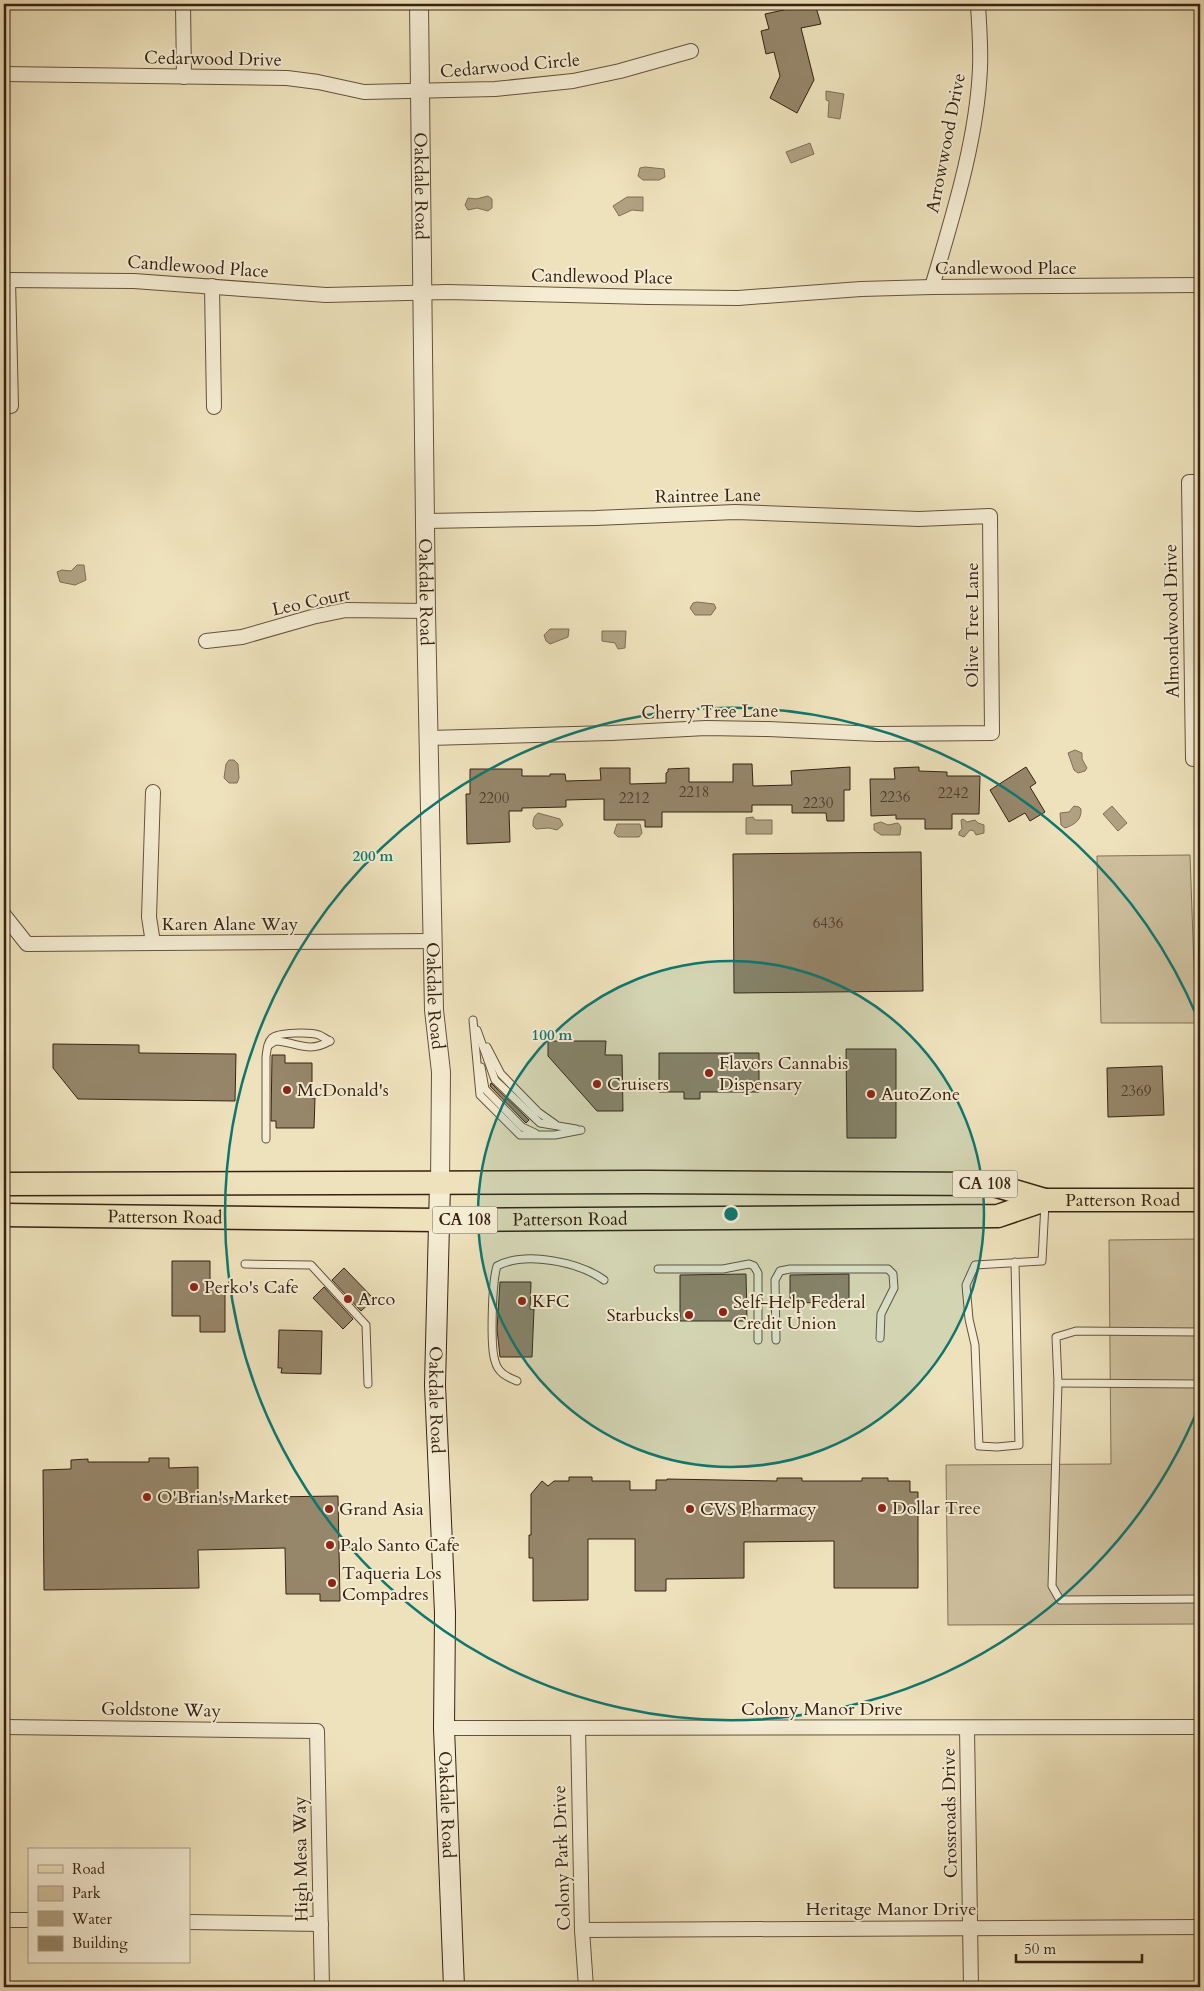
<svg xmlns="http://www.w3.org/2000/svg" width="1204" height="1991" font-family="Cardo,serif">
	<rect width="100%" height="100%" fill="#eee2bc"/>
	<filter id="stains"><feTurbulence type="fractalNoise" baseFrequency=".004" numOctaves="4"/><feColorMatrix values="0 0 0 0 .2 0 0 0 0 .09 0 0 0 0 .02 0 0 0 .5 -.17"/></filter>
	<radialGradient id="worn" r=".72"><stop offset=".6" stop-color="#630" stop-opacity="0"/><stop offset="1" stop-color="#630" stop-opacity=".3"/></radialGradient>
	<g fill="#cfc19f" stroke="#837258">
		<polygon points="1190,855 1196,1023 1101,1023 1097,856"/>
		<polygon points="1200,1239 1200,1624 948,1625 946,1465 1111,1464 1109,1240"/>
	</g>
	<g fill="#b0a182" stroke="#806e55">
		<polygon points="826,91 844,94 840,119 828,117 829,101 826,100"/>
		<polygon points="810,143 814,154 791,163 786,152"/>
		<polygon points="645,167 664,169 665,177 659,180 643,180 638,176 640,168"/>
		<polygon points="488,196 492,199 492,208 488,211 477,208 468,210 465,205 468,198 476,199"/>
		<polygon points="627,197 643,197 643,211 632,210 619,216 613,206"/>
		<polygon points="77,565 84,565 86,580 75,585 60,582 57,572 62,570 71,571"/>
		<polygon points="697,602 714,604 716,608 711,615 695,615 690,608 693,603"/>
		<polygon points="550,629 569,629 568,637 550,644 546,641 544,635"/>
		<polygon points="602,631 626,631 625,648 618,649 615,643 602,641"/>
		<polygon points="1075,750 1082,753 1082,759 1087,768 1085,771 1078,773 1074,770 1068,753"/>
		<polygon points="229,760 234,760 238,764 239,778 237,783 229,783 224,778 226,764"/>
		<path d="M1074,806L1079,807L1081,809C1082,820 1074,825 1065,828L1061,825L1060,813L1069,812Z"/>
		<polygon points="1112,806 1127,823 1118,831 1103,814"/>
		<path d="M538,813L560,819L563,825L557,830L549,828L536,829L533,826C533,820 533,817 538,813Z"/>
		<polygon points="753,817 755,820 772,820 772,834 746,834 746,818"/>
		<polygon points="963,819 967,822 975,820 978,823 984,825 984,833 976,835 974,831 970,830 964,837 959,835 959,832 962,829 961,820"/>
		<polygon points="881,822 888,825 898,823 901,827 900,835 881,835 874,830 874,824"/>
		<polygon points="617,824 640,824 642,833 639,837 618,837 614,833"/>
	</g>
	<g fill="#96866a" stroke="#372212">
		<polygon points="811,4 815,4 821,24 801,28 814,80 797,113 770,98 780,76 774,52 766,54 761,31 769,29 765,14"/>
		<polygon points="733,764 752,764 753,786 792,785 791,771 850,767 850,790 844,790 844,821 827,821 826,813 792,813 792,805 752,805 752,812 662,812 662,827 645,827 645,820 604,820 604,799 566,800 566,807 522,808 522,811 509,811 510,842 467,844 466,794 470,794 470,769 522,769 522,776 550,776 550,774 565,774 566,781 601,780 600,768 630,768 630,784 666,783 666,773 668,772 668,769 689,768 689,782 733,782"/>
		<polygon points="919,767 919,771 947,772 947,776 980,776 979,814 952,814 952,829 925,829 925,819 896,819 896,815 871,816 870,779 895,779 894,768"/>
		<polygon points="1026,767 1036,783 1030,787 1045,812 1030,821 1025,813 1009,822 990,790"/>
		<polygon points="921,852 923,991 734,993 733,854"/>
		<polygon points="548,1041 606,1041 605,1055 622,1055 623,1111 597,1111 548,1056"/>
		<polygon points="53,1044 139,1045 139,1053 236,1054 235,1101 78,1099 53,1068"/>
		<polygon points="846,1049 896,1049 896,1138 847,1138"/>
		<polygon points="659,1053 759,1053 759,1092 700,1092 700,1099 684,1099 684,1092 659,1092"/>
		<polygon points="272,1055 285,1055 285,1063 312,1063 312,1098 315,1098 314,1128 276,1128 276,1121 271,1121"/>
		<polygon points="1162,1066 1164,1115 1108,1117 1107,1068"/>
		<polygon points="491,1083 529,1120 526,1123 490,1086"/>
		<polygon points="172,1261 210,1261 210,1288 225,1288 225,1332 200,1332 200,1316 172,1316"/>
		<polygon points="344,1268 374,1299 361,1311 332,1280"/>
		<polygon points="746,1274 747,1321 680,1321 680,1275"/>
		<polygon points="849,1274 849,1302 790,1303 790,1275"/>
		<polygon points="500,1282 531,1282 530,1309 534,1309 532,1357 500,1357 497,1329"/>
		<polygon points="324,1287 353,1319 343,1329 313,1298"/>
		<polygon points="279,1330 322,1331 321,1374 281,1373 282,1368 278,1368"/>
		<polygon points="149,1458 169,1458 169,1468 198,1467 198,1498 338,1496 340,1601 320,1601 320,1594 286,1594 285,1548 198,1550 199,1588 44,1590 43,1470 71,1469 71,1460 88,1459 88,1462 149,1462"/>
		<polygon points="569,1477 592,1477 592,1481 630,1481 630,1490 656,1490 656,1480 667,1480 667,1479 777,1481 777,1478 802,1478 802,1481 862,1481 862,1478 888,1478 888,1481 910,1481 910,1492 918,1492 918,1588 834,1588 834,1541 744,1542 744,1578 666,1579 666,1591 635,1591 635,1539 588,1539 588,1600 533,1601 533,1558 529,1558 529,1535 531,1535 531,1494 542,1481 548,1486 554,1481 569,1481"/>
	</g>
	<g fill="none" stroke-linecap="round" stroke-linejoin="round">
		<defs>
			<g id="service">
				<polyline points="473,1020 480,1095 520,1135 555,1135 581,1130"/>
				<polyline points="477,1030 495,1080 540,1123 576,1129"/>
				<path d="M269,1045L275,1041C298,1042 307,1054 330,1041"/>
				<polyline points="487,1047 501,1074 538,1112 555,1124"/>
				<polyline points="481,1067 485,1089 522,1127 535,1133"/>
				<path d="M266,1139V1057C267,1050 267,1043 272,1038C278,1032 311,1032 319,1035C323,1037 326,1039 330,1041"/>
				<polyline points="1015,1262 1019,1445 997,1447 979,1446 975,1345 969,1319 966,1285 975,1265 1042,1261 1045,1203"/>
				<polyline points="245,1264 311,1265 366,1325 368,1384"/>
				<polyline points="658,1269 723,1269 749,1264 754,1266 758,1273 758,1340"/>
				<polyline points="1200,1332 1076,1331 1056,1337 1058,1383 1200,1384"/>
				<polyline points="776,1340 775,1280 780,1271 790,1269 888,1269 893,1274 894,1288 881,1314 880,1338"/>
				<path d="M517,1381C507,1377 498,1373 495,1361C490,1346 492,1282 497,1266C526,1251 579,1262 604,1280"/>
				<polyline points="1058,1383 1052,1586 1060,1600 1200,1599"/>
			</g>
			<g id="minor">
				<polyline points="183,4 184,77"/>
				<polyline points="4,74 287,78 318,82 364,92 495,89 573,81 620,71 691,51"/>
				<polyline points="4,280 134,281 326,295 447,292 648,297 738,298 861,289 932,287 1200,285"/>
				<polyline points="8,280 11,406"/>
				<polyline points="212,286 214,407"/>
				<path d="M932,287C952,218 977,141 980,68C981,47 979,25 978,4"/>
				<polyline points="1200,482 1189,482 1193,759 1200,759"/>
				<polyline points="426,521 596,518 735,512 919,519 990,516 992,733 877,734 768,729 706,728 611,733 429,738"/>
				<polyline points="206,641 242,637 312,617 346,610 426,611"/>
				<polyline points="153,792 149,917 153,943"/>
				<polyline points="4,915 27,944 433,941"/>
				<polyline points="4,1727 317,1731 322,1987"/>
				<polyline points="444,1728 1200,1727"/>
				<polyline points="578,1728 582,1930 586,1987"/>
				<polyline points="967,1728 971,1987"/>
				<polyline points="4,1920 29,1920"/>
				<polyline points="189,1922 321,1924"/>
				<polyline points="582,1930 1200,1927"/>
			</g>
			<g id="tertiary">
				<path id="s1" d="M419,4L426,611L434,1010L441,1072L440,1184"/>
			</g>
			<g id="secondary">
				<path id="s2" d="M440,1184L435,1385L445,1613L444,1728L454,1987"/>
			</g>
			<g id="primary">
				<path id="s3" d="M4,1184L646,1182L990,1184L1045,1200H1200"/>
				<path id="s4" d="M4,1215L438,1220L998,1216L1045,1200"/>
			</g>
		</defs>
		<use href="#service" stroke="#65523c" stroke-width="9"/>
		<use href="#minor" stroke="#65523c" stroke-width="16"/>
		<use href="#tertiary" stroke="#65523c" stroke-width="20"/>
		<use href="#secondary" stroke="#372212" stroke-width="22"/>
		<use href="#primary" stroke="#372212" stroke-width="25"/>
		<use href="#service" stroke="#f4ecd3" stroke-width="7"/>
		<use href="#minor" stroke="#f4ecd3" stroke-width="14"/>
		<use href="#tertiary" stroke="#f4ecd3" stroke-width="18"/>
		<use href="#secondary" stroke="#f4ecd3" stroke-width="20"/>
		<use href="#primary" stroke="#eee2bc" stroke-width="22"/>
	</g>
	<circle cx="731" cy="1214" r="253" fill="#0f766e" fill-opacity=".12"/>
	<g fill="none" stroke="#0f766e" stroke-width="2.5">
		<circle cx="731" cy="1214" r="253"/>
		<path d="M1200 1404A506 506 0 1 1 1200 1024"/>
	</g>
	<g fill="#8f2418" stroke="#f4ecd3" stroke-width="2">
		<circle cx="709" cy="1073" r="5"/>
		<circle cx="597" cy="1084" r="5"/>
		<circle cx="287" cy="1090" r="5"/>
		<circle cx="871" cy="1094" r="5"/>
		<circle cx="194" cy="1287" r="5"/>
		<circle cx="348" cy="1299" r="5"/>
		<circle cx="522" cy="1301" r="5"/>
		<circle cx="723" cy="1312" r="5"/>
		<circle cx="689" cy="1315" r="5"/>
		<circle cx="147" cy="1497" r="5"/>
		<circle cx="882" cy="1508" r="5"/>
		<circle cx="329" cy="1509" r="5"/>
		<circle cx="690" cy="1509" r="5"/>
		<circle cx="330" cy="1545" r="5"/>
		<circle cx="332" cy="1583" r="5"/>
	</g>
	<g text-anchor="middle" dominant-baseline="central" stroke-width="4" stroke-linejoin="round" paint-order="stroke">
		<g font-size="15" fill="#4f3b28">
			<text x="694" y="792">2218</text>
			<text x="953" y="793">2242</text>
			<text x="895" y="797">2236</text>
			<text x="494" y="798">2200</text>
			<text x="634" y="798">2212</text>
			<text x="818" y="803">2230</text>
			<text x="828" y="923">6436</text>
			<text x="1136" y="1091">2369</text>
		</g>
		<g fill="#f4ecd3" stroke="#705f4c" stroke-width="1">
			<rect x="952.5" y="1170.5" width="65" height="27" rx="4"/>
			<rect x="432.5" y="1206.5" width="65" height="27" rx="4"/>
		</g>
		<g font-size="16" font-weight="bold" fill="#372212">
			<text x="985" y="1184">CA 108</text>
			<text x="465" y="1220">CA 108</text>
		</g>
		<g font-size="18" fill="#372212" stroke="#f4ecd3">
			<text transform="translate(213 59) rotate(1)">Cedarwood Drive</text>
			<text transform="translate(510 66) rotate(-5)">Cedarwood Circle</text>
			<text transform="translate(946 143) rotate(-79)">Arrowwood Drive</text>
			<text stroke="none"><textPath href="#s1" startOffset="182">Oakdale Road</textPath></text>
			<text transform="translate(198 267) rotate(4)">Candlewood Place</text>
			<text x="1006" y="268">Candlewood Place</text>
			<text transform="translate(602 277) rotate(1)">Candlewood Place</text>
			<text transform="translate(708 496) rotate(-1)">Raintree Lane</text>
			<text stroke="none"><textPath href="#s1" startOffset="588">Oakdale Road</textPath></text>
			<text transform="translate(311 602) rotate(-12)">Leo Court</text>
			<text transform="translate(1172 621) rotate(-91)">Almondwood Drive</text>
			<text transform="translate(972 625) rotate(-90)">Olive Tree Lane</text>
			<text transform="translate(710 712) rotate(-1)">Cherry Tree Lane</text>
			<text x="230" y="924">Karen Alane Way</text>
			<text stroke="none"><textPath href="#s1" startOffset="992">Oakdale Road</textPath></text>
			<text stroke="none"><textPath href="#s3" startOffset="1121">Patterson Road</textPath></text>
			<text stroke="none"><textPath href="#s4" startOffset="161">Patterson Road</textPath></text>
			<text stroke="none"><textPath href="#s4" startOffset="566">Patterson Road</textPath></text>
			<text stroke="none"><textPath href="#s2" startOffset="216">Oakdale Road</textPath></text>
			<text x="822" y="1709">Colony Manor Drive</text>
			<text transform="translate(161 1710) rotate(1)">Goldstone Way</text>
			<text stroke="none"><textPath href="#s2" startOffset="621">Oakdale Road</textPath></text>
			<text transform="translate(950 1813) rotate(-91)">Crossroads Drive</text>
			<text transform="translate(562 1858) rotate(-92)">Colony Park Drive</text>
			<text transform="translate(301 1859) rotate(-91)">High Mesa Way</text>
			<text x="891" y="1909">Heritage Manor Drive</text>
		</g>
		<g font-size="18" fill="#372212" stroke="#f4ecd3" text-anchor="start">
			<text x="719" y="1063">Flavors Cannabis<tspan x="719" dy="21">Dispensary</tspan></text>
			<text x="607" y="1084">Cruisers</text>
			<text x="297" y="1090">McDonald's</text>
			<text x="881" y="1094">AutoZone</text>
			<text x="204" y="1287">Perko's Cafe</text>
			<text x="358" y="1299">Arco</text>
			<text x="532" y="1301">KFC</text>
			<text x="733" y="1302">Self-Help Federal<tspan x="733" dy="21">Credit Union</tspan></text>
			<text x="679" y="1315" text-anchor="end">Starbucks</text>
			<text x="157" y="1497">O'Brian's Market</text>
			<text x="892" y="1508">Dollar Tree</text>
			<text x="339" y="1509">Grand Asia</text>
			<text x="700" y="1509">CVS Pharmacy</text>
			<text x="340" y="1545">Palo Santo Cafe</text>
			<text x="342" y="1573">Taqueria Los<tspan x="342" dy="21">Compadres</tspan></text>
		</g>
	</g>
	<circle cx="731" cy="1214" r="8" fill="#0f766e" stroke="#f4ecd3" stroke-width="2.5"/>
	<g font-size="15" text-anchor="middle" font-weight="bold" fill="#0f766e" stroke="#f4ecd3" stroke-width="4" stroke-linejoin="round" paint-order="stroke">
		<text x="373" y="861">200 m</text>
		<text x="552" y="1040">100 m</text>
	</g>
	<rect width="1204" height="1991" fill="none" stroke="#eee2bc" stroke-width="20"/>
	<rect x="5" y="5" width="1194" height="1981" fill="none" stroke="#372212" stroke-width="2.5"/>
	<rect x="10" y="10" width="1184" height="1971" fill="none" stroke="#372212"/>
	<rect x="28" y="1848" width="162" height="115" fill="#f4ecd3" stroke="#a89b86"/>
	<rect x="38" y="1865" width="25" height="8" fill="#eee2bc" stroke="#a89b86"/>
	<text x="72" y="1874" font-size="15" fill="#372212">Road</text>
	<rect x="38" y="1886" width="25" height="15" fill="#cfc19f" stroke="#a89b86"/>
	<text x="72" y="1898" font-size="15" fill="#372212">Park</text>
	<rect x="38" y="1911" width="25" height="15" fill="#b0a182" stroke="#a89b86"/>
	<text x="72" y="1924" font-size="15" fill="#372212">Water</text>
	<rect x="38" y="1936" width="25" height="15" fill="#96866a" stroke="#a89b86"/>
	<text x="72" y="1948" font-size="15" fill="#372212">Building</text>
	<path d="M1016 1954v8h126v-8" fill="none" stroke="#372212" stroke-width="2.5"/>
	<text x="1024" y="1954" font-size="15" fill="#372212" stroke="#f4ecd3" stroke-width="4" paint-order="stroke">50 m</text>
	<rect width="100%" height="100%" filter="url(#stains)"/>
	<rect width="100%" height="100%" fill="url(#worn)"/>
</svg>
